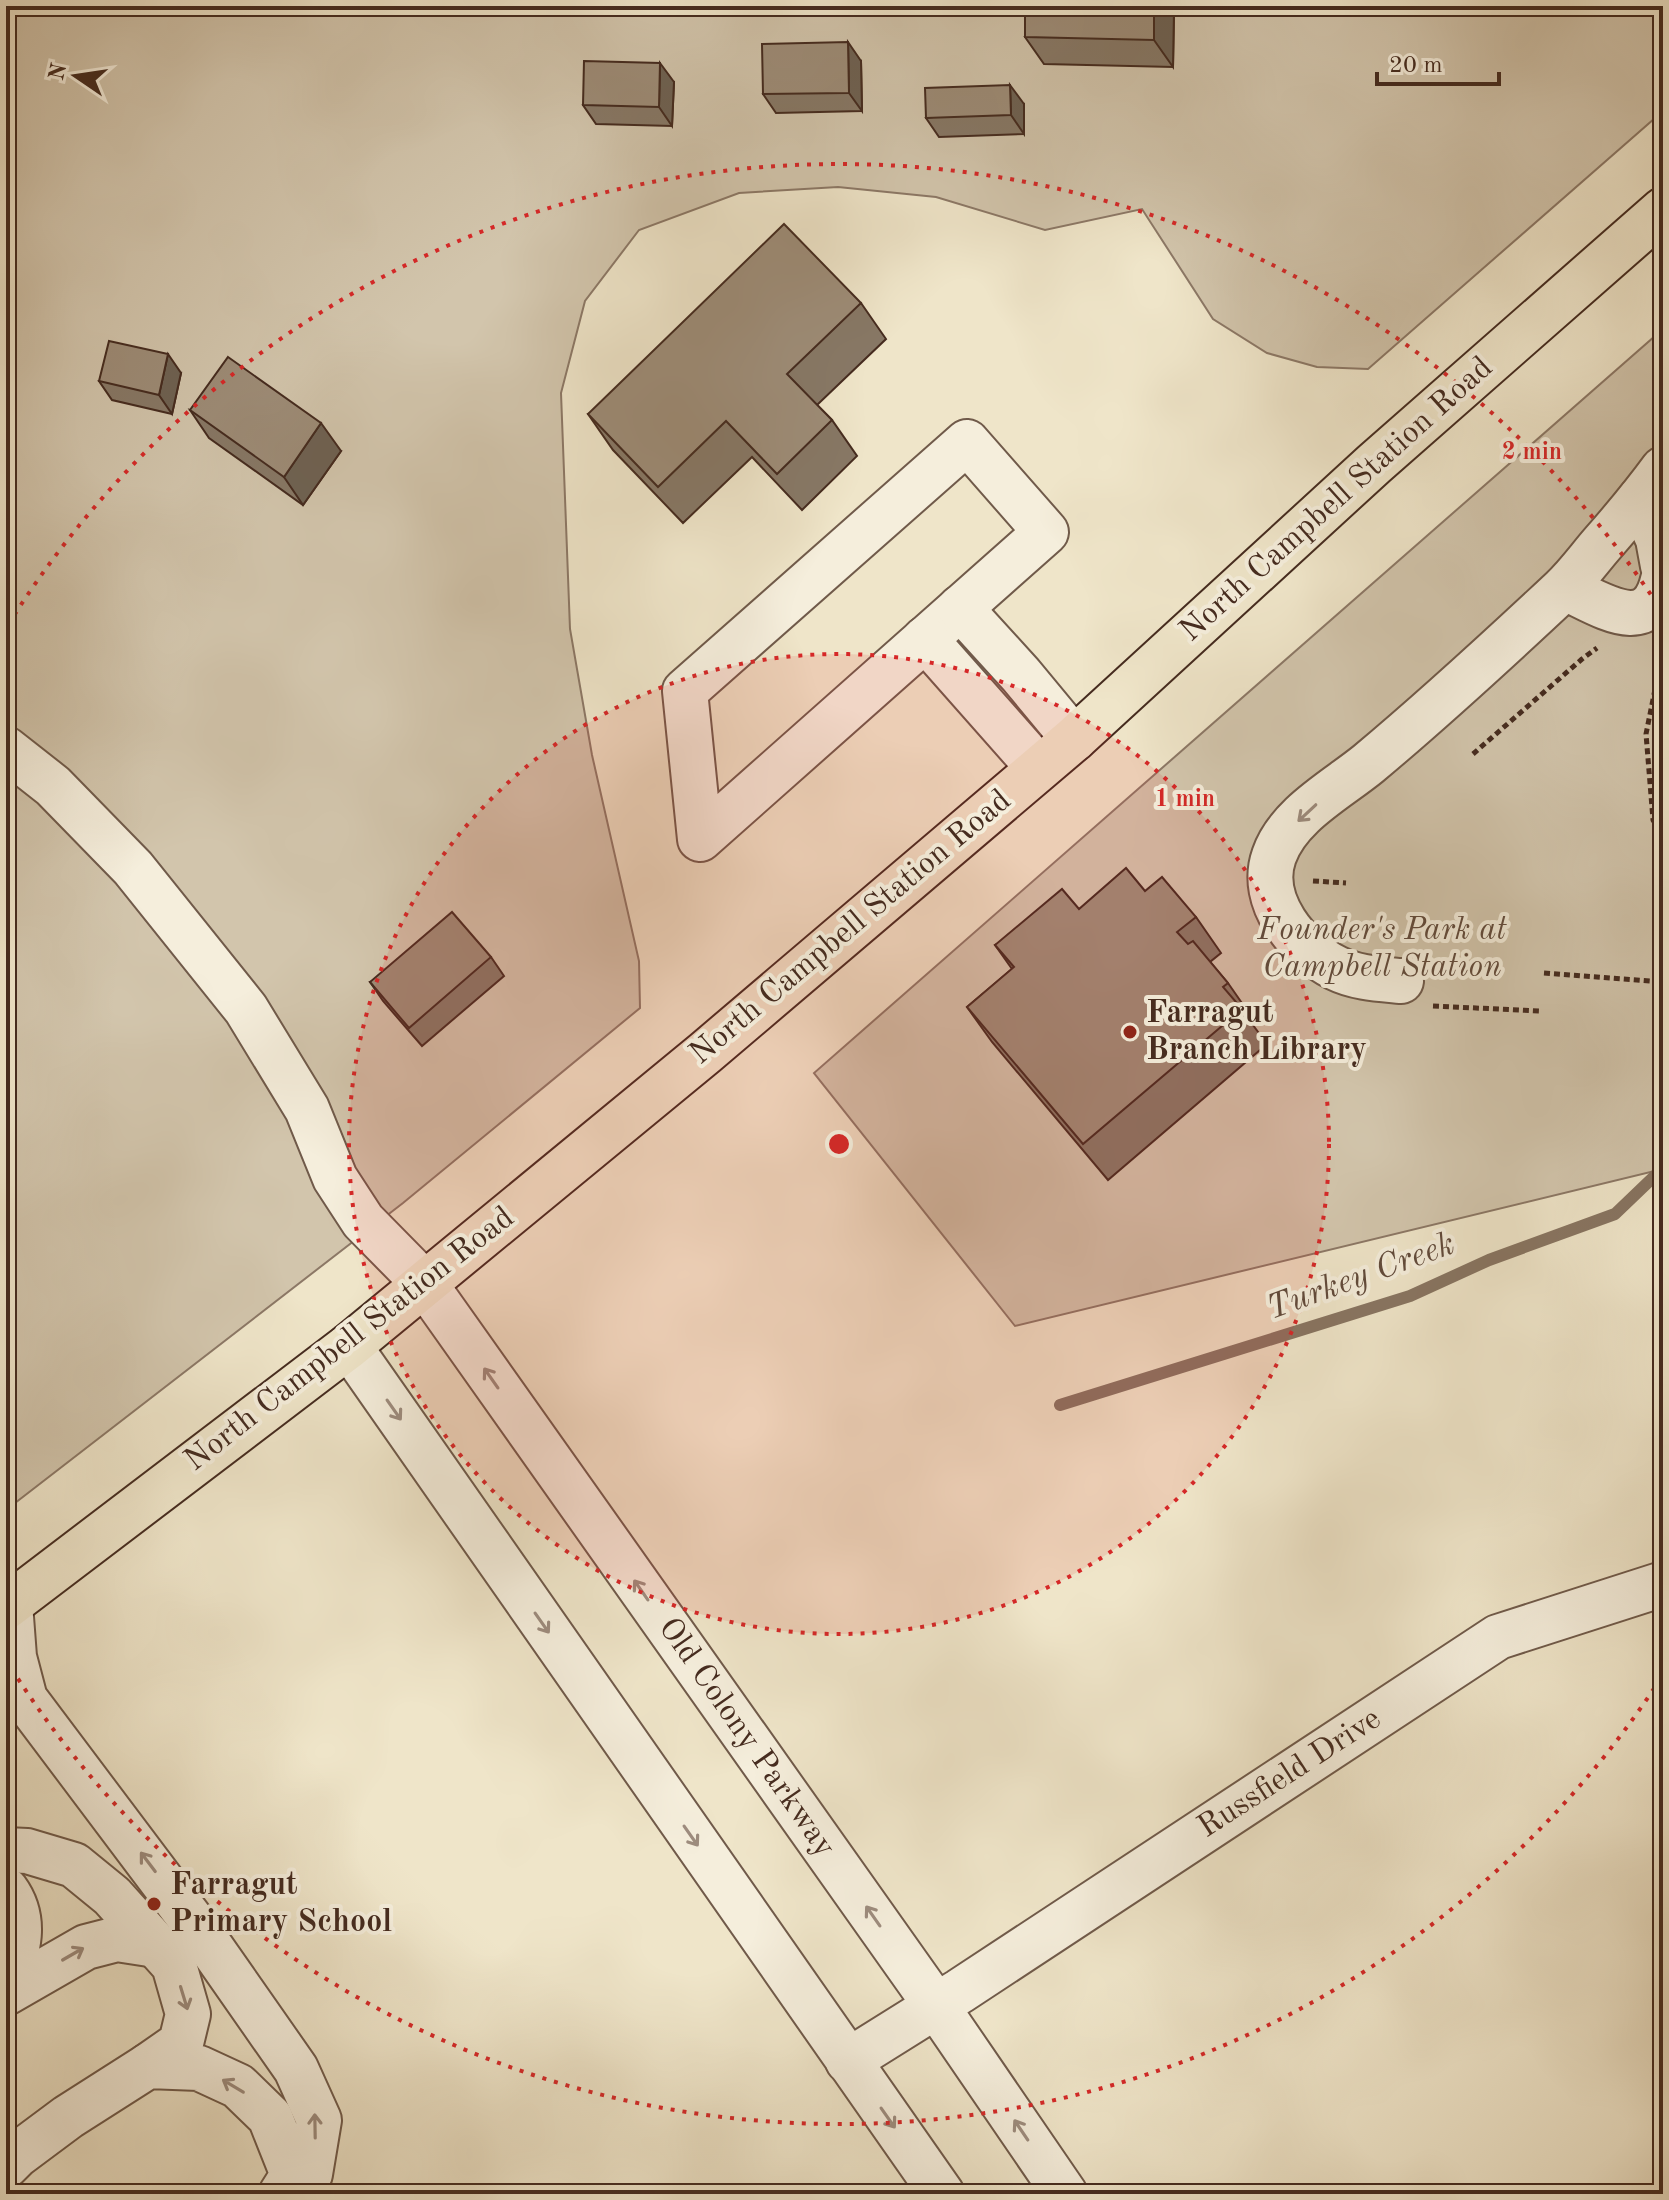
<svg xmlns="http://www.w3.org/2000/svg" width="1669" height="2200" font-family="'Old Standard TT',serif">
	<rect width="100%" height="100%" fill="#efe5c9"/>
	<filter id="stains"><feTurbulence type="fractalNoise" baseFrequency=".0025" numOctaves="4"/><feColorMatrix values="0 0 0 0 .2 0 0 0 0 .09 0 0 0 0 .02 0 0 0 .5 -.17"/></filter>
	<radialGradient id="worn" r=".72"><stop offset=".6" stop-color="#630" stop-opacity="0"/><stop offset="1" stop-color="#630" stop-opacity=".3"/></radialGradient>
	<g fill="#d2c5ac" stroke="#8c7866" stroke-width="2">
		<polygon points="6,6 1663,6 1663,111 1368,369 1317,367 1267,353 1213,319 1142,209 1045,230 936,197 838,187 739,193 639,230 585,301 561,393 570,629 592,755 639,961 640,1008 403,1203 6,1510"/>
		<polygon points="1663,329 1663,1169 1015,1326 814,1073"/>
	</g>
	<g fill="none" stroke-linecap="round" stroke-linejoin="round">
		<polyline stroke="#887562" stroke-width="12" points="1060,1405 1410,1296 1489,1260 1615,1214 1663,1168"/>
		<defs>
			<g id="minor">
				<polygon points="967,442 1046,532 700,839 685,691"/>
				<polyline points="1640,499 1658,539 1663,566"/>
				<path d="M1565,588C1601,604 1649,639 1663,580"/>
				<polyline points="960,608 1021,675 1074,739"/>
				<polyline points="925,639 1039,768"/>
				<polyline points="6,749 53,786 133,868 246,1009 307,1109 335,1178 363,1221 425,1284 937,2007 1065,2194"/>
				<path d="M1401,981C1380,979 1356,978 1336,968C1298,949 1258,901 1274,856C1288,815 1336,790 1368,764C1434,709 1499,649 1562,590C1577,576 1589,559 1602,544C1623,520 1644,495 1663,469"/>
				<polyline points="349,1346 942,2194"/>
				<polyline points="10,1604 14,1657 25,1699 201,1933 296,2069 319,2120 310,2174 289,2194"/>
				<polyline points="6,1850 27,1851 74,1865 112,1896 174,1965 188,2014 181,2043 148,2066"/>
				<path d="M6,1890C28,1920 18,1951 6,1981"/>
				<polyline points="6,1993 86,1947 117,1939 156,1945"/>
				<polyline points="848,2061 960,1991 1498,1637 1663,1584"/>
				<polyline points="6,2166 17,2155 68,2117 148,2066 199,2068 238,2086 270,2117 293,2175 281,2194"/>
			</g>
			<polyline id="major" points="6,1607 349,1346 705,1053 1074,739 1374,464 1663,210"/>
		</defs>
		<use href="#minor" stroke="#705a4a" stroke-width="48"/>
		<use href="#major" stroke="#452b1f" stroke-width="48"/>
		<g stroke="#452b1f" stroke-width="5" stroke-dasharray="6 4" stroke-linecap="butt">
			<polyline points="1663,650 1646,734 1653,820 1663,835"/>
			<polyline points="1473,754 1582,659 1597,648"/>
			<polyline points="1313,881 1346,883"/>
			<polyline points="1544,973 1663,982"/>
			<polyline points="1433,1006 1540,1011"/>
		</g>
		<use href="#minor" stroke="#f5eedc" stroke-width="44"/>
		<use href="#major" stroke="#efe5c9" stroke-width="44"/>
	</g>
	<g fill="#877866" stroke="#452b1f" stroke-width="2">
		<polygon points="1174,11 1173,67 1044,64 1025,37"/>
		<polygon points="861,61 862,111 776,113 763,94"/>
		<polygon points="674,82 672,126 596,124 583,105"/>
		<polygon points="1024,104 1024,134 939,137 926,118"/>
		<polygon points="861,303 886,339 817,405 832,420 857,456 802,510 752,457 683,523 613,450 588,414"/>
		<polygon points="181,373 172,414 112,400 99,381"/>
		<polygon points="190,410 341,451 303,505 209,438"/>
		<polygon points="1145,891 1196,917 1221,953 1210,962 1228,983 1253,1019 1250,1021 1267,1044 1108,1180 992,1042 967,1007 1012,969 995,945 1079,909"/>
		<polygon points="491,957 504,976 422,1046 383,1001 370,982"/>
	</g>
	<g fill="#6e6253" stroke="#452b1f" stroke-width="2">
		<polygon points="1154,6 1171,6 1174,11 1173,67 1154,40"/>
		<polygon points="848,42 861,61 862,111 849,93"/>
		<polygon points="660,63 674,82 672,126 659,107"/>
		<polygon points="1010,85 1024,104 1024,134 1011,115"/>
		<polygon points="168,354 181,373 172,414 159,395"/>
		<polygon points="321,423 341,451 303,505 284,477"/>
	</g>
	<g fill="#9d8c77" stroke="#452b1f" stroke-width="2">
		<polygon points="1025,6 1154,6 1154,40 1025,37"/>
		<polygon points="848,42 849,93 763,94 762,44"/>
		<polygon points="584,61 660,63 659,107 583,105"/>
		<polygon points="1010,85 1011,115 926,118 925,88"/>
		<polygon points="784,224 861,303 787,374 832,420 777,474 726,421 658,487 588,414"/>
		<polygon points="109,341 168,354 159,395 99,381"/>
		<polygon points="228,357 321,423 284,477 190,410"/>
		<polygon points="1126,868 1145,891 1162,877 1196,917 1177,932 1188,944 1193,941 1228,983 1223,987 1242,1009 1083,1144 967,1007 1014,967 995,945 1062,889 1079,909"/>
		<polygon points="452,912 491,957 409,1028 370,982"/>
	</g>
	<defs><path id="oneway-shaft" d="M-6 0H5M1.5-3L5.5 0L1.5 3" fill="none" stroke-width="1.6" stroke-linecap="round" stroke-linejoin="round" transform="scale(2)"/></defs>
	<g stroke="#9d8c7e">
		<use href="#oneway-shaft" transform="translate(1307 813) rotate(137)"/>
		<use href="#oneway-shaft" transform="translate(491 1378) rotate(-125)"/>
		<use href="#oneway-shaft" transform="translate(394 1410) rotate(55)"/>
		<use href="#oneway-shaft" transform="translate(641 1590) rotate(-125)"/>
		<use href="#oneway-shaft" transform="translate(542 1623) rotate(55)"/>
		<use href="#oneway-shaft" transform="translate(691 1836) rotate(55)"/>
		<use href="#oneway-shaft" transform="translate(148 1862) rotate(-127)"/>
		<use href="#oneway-shaft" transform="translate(873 1916) rotate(-125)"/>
		<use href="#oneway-shaft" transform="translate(73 1954) rotate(-30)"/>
		<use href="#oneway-shaft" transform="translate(184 1998) rotate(73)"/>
		<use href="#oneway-shaft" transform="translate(233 2086) rotate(-149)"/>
		<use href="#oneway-shaft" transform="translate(888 2118) rotate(55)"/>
		<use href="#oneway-shaft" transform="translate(315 2126) rotate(-91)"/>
		<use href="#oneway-shaft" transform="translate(1021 2130) rotate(-124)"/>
	</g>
	<circle cx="839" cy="1144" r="490" fill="#d62828" fill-opacity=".12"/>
	<g fill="none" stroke="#d62828" stroke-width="4" stroke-dasharray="4 8">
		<circle cx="839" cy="1144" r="490"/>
		<path d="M1661 1678A980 980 0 0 1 8 1663M8 625A980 980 0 0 1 1661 610"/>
	</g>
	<g fill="#8f2418" stroke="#f5eedc" stroke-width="3">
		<circle cx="1130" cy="1032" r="8"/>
		<circle cx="154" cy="1904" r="8"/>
	</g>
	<g text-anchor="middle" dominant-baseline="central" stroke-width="8" stroke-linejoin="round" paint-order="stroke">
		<g font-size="32" fill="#452b1f" stroke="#f5eedc">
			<text transform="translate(1337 500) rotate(-42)">North Campbell Station Road</text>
			<text transform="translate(851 928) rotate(-40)">North Campbell Station Road</text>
			<text transform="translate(350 1340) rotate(-38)">North Campbell Station Road</text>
			<text transform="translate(746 1738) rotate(55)">Old Colony Parkway</text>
			<text transform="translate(1290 1774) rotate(-33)">Russfield Drive</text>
		</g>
		<g font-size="32" font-style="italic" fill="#614a3b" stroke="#f5eedc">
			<text x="1382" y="931">Founder's Park at<tspan x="1382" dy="37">Campbell Station</tspan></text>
		</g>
		<g font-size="32" font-weight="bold" fill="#452b1f" stroke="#f5eedc" text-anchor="start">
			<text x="1146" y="1014">Farragut<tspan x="1146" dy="37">Branch Library</tspan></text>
			<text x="170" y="1886">Farragut<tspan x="170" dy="37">Primary School</tspan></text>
		</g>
		<g font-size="34" font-style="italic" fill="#614a3b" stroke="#f5eedc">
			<text transform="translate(1361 1277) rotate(-20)">Turkey Creek</text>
		</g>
	</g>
	<circle cx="839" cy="1144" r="12" fill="#d62828" stroke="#f5eedc" stroke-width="4"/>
	<g font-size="24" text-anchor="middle" font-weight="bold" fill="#d62828" stroke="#f5eedc" stroke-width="8" stroke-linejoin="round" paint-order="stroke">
		<text x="1532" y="459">2 min</text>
		<text x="1185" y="806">1 min</text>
	</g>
	<rect width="1669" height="2200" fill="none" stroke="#efe5c9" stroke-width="32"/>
	<rect x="8" y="8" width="1653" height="2184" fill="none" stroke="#452b1f" stroke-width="4"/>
	<rect x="16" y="16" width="1637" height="2168" fill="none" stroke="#452b1f" stroke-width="2"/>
	<g transform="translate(76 76) rotate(283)" stroke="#f5eedc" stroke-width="6" paint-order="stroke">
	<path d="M0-6L14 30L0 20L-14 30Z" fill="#452b1f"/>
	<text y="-12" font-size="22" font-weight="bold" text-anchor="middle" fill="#452b1f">N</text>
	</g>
	<path d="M1377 72v12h122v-12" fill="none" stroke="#452b1f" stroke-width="4"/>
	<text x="1389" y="72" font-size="24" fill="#452b1f" stroke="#f5eedc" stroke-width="6" paint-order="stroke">20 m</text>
	<rect width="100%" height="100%" filter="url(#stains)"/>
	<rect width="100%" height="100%" fill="url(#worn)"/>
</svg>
